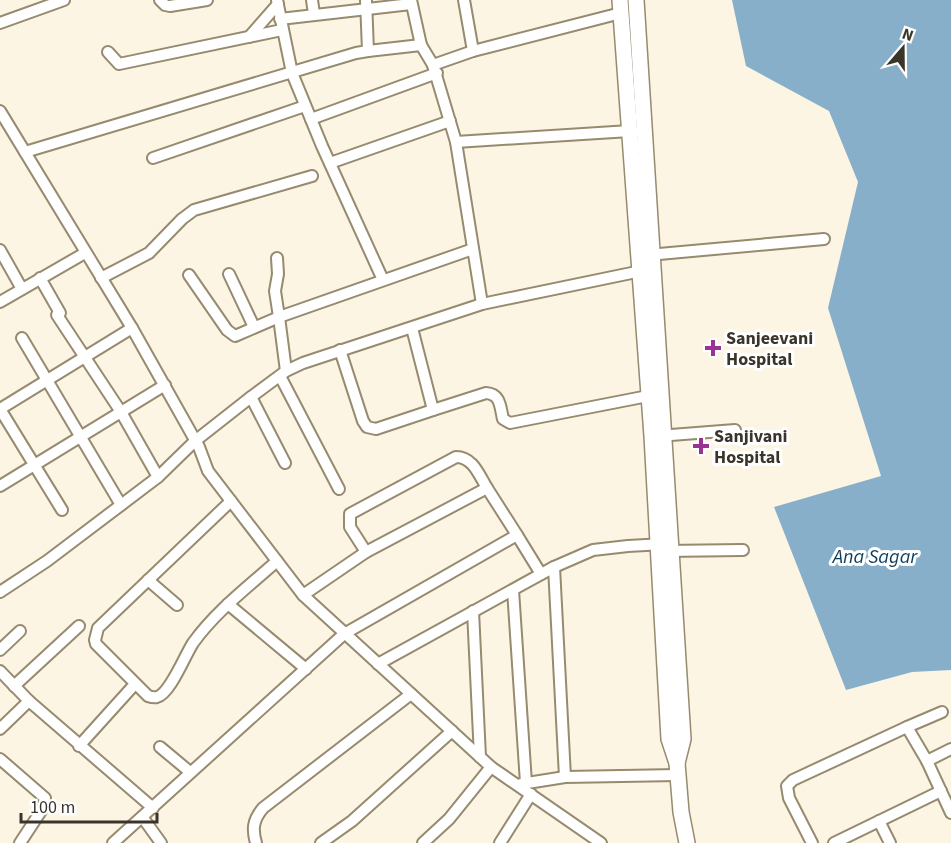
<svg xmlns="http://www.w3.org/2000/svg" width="951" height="843" font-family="'Source Sans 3',sans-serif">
	<rect width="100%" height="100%" fill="#fdf5e4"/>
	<polygon fill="#88afca" points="732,0 951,0 951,670 912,672 846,690 774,507 881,476 828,308 858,182 829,111 746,66"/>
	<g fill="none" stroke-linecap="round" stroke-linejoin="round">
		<defs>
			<g id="minor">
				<polyline points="160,0 165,5 170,6 207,0"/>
				<polyline points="277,0 292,73 322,146 383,280"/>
				<polyline points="312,0 314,14"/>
				<polyline points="411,0 421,45 433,65"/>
				<polyline points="464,0 473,51"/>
				<polyline points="621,13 473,51 433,65 456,142 630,131"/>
				<polyline points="280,19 411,4"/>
				<polyline points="0,23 64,0"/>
				<polyline points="249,37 278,4"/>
				<polyline points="368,51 421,45"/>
				<polyline points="108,52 119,64 282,30"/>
				<polyline points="0,111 132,328 199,447 208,471 303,595 491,767 601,843"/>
				<polyline points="311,119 437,73"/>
				<polyline points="456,142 482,304"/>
				<polyline points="25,152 356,53 368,51 366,0"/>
				<polyline points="153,158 305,106"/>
				<polyline points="330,163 450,121"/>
				<polyline points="0,250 22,289"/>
				<polyline points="648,255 824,239"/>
				<polyline points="229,274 254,327"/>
				<polyline points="189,275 227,330 235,336 279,317 275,291 278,274 277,258"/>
				<polyline points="40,278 60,313"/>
				<polyline points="101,278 149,253 182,219 194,210 312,176"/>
				<polyline points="0,302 85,253"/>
				<polyline points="57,315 121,412 158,477"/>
				<path d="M412,328L433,410L486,393C501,394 500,407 503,419L510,423L648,396"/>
				<polyline points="22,338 121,505"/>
				<polyline points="340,350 363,421 367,427 376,429 433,410"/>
				<polyline points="286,371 279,317 473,249"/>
				<polyline points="280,376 339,489"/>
				<polyline points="251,397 285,463"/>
				<polyline points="0,409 132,328"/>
				<polyline points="0,409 62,510"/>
				<polyline points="658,436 735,430"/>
				<polyline points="0,486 165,385"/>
				<path d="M231,501L98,628L95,640L96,644L148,696C151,697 154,698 157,697C170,694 185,655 193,643C216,611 248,587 277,561"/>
				<polyline points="664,551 743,550"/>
				<path d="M366,552L350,527V514L456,457C473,457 479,475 487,488"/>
				<polyline points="554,567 593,550 628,546 664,544"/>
				<polyline points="148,580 177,605"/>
				<polyline points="513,590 526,783"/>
				<polyline points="0,592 47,561 158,477 195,441 251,397 286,371 303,363 482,304 646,270"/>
				<polyline points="303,595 366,552 487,488 517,535"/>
				<polyline points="228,604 306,669"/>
				<polyline points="473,611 480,757"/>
				<polyline points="0,650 20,631"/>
				<polyline points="378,664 554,567 565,777 678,775"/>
				<polyline points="0,671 29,701 153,808"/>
				<polyline points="14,686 79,626"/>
				<polyline points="907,727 942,712"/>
				<polyline points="0,729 29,701"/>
				<polyline points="79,746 135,684"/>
				<polyline points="160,747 190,772"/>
				<polyline points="0,759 45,798 43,808 20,843"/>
				<polyline points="927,761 951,749"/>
				<polyline points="521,784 565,777"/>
				<polyline points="143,818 161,843"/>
				<polyline points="879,821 890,843"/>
				<polyline points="113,843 344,634 517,535 541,574"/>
				<path d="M256,843C252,829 253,820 263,808L411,694"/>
				<polyline points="321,843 352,821 452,731"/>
				<polyline points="423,843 449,819 491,767"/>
				<polyline points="500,843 531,794"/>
				<polyline points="812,843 789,798 787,786 793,780 907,727 927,761 951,813"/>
				<polyline points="834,843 941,791"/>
			</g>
			<g id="highway">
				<polyline points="620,0 652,436 669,739 677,763 681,812 687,843"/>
				<polyline points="636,0 683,739 677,763"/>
			</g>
		</defs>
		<use href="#minor" stroke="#968a6f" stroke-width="14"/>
		<use href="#highway" stroke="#968a6f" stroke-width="18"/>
		<use href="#minor" stroke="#fff" stroke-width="10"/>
		<use href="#highway" stroke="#fff" stroke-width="15"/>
	</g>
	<g fill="#9a3194" stroke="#fff" stroke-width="2">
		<path d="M710 339h6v6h6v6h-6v6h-6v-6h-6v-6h6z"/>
		<path d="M698 437h6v6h6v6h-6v6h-6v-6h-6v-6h6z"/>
	</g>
	<g text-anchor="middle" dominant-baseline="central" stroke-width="6" stroke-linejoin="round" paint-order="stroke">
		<g font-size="18" font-weight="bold" fill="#3a352a" stroke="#fff" text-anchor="start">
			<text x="726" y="338">Sanjeevani<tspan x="726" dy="21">Hospital</tspan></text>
			<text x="714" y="436">Sanjivani<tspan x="714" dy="21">Hospital</tspan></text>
		</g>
		<g font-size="20" font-style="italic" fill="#0a3d59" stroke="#fff">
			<text x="875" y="557">Ana Sagar</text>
		</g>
	</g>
	<g transform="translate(903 48) rotate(20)" stroke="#ffffff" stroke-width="4.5" paint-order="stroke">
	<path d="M0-4.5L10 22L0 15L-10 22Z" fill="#3a352a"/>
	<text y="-9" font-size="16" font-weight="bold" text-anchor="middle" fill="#3a352a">N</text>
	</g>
	<path d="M21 813v9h136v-9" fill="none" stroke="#3a352a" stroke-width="3"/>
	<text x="30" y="813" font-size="18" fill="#3a352a" stroke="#ffffff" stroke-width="4.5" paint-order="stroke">100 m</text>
</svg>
